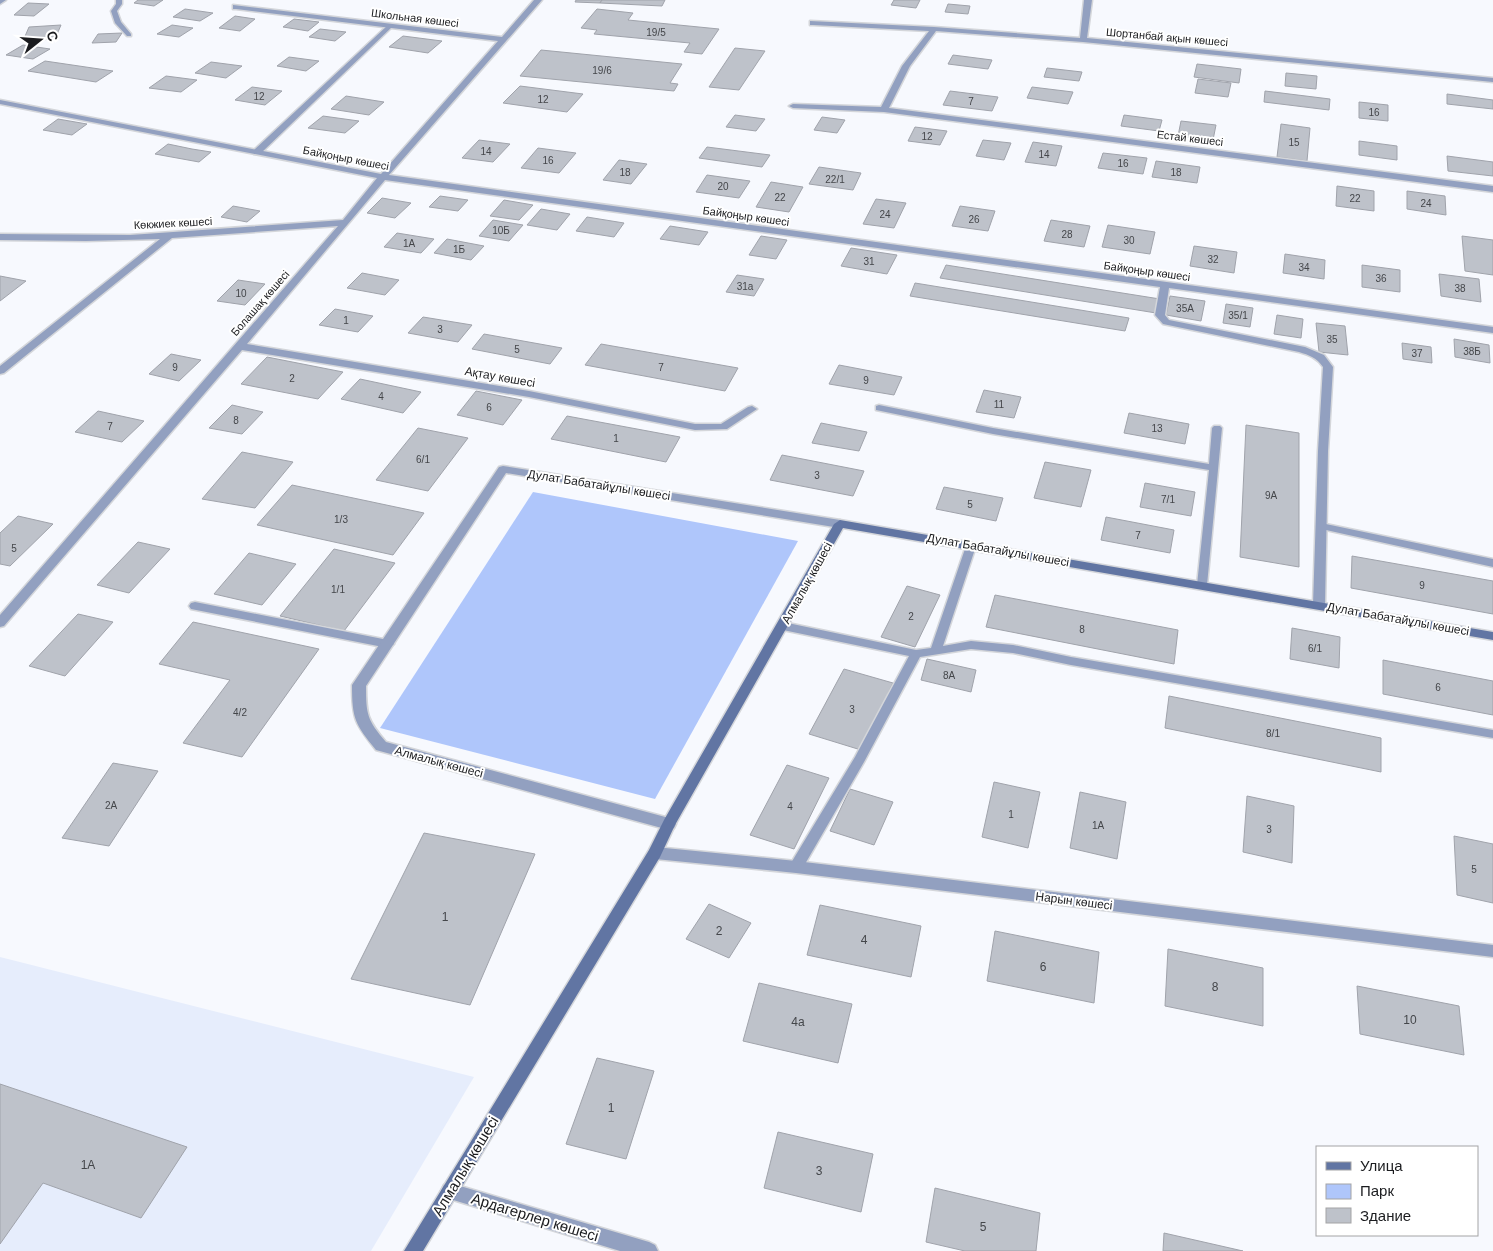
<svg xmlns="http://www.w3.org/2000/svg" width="1493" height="1251" font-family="Arial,sans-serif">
	<rect width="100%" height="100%" fill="#f7f9fe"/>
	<polygon fill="#e6edfc" points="0,957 474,1077 371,1251 0,1251"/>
	<polygon fill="#afc6fb" points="533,492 798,541 655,799 380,728"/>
	<g fill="#bec2ca" stroke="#a0a3ab">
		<polygon points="138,0 163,0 154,6 134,3"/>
		<polygon points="576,0 602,0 600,3 575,2"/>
		<polygon points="602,0 665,0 662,6 600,3"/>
		<polygon points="894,0 920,0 916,8 891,5"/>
		<polygon points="28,3 49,4 34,16 14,15"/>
		<polygon points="948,4 970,6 968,14 945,12"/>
		<polygon points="185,9 213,13 200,21 173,17"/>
		<polygon points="597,9 633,13 628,20 719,29 702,54 684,52 690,43 594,34 597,30 581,28"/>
		<polygon points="235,16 255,19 240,31 219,28"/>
		<polygon points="294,19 319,22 308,31 283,27"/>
		<polygon points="61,25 55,39 23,41 29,27"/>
		<polygon points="172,25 193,28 179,37 157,34"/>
		<polygon points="320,29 346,32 335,41 309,37"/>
		<polygon points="122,33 116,42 92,43 98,34"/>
		<polygon points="403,36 442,41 428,53 389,47"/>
		<polygon points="23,45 50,49 33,59 6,55"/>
		<polygon points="735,48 765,51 739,90 709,87"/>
		<polygon points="541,50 682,64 670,83 678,84 674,91 520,76"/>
		<polygon points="953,55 992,60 988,69 948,64"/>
		<polygon points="289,57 319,61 306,71 277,66"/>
		<polygon points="45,61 113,71 96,82 28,71"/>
		<polygon points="211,62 242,66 226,78 195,73"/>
		<polygon points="1197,64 1241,69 1239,83 1194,77"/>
		<polygon points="1047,68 1082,72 1079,81 1044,77"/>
		<polygon points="1286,73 1317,76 1316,89 1285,86"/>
		<polygon points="166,76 197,80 181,92 149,88"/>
		<polygon points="1198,79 1231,83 1228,97 1195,93"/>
		<polygon points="520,86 583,94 567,112 503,103"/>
		<polygon points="252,87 282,91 265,105 235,100"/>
		<polygon points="1032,87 1073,92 1068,104 1027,98"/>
		<polygon points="950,91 998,97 992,111 943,105"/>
		<polygon points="1265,91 1330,99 1329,110 1264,102"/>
		<polygon points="1447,94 1493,100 1493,109 1447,104"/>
		<polygon points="346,96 384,102 369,115 331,109"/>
		<polygon points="1359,102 1388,105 1388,121 1359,118"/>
		<polygon points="735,115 765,119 756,131 726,127"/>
		<polygon points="1124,115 1162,120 1159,131 1121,126"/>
		<polygon points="323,116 359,121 345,133 308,128"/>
		<polygon points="822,117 845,120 837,133 814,130"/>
		<polygon points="58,119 87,124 72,135 43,130"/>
		<polygon points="1181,121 1216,125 1213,140 1178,136"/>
		<polygon points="1281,124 1310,128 1307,161 1277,157"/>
		<polygon points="915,127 947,131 940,145 908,141"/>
		<polygon points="479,140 510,144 493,162 462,158"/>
		<polygon points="983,140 1011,143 1004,160 976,156"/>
		<polygon points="1359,141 1397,146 1397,160 1359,155"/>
		<polygon points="1033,142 1062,146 1056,166 1025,162"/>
		<polygon points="168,144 192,149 211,152 199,162 155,154"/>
		<polygon points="707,147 770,155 762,167 699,158"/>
		<polygon points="538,148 576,153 559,173 521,168"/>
		<polygon points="1103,153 1147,158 1143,174 1098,168"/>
		<polygon points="1447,156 1493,162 1493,176 1448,171"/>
		<polygon points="619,160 647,164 631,184 603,180"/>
		<polygon points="1156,161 1200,167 1197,183 1152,177"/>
		<polygon points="819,167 861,173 853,190 809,184"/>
		<polygon points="707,175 750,181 739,198 696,192"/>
		<polygon points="771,182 803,187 789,212 756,207"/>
		<polygon points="1337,186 1374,191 1374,211 1336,206"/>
		<polygon points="1407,191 1445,196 1446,215 1407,209"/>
		<polygon points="440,196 468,200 458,211 429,207"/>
		<polygon points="382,198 411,203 395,218 367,213"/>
		<polygon points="876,199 906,203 894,228 863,224"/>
		<polygon points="504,200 533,205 519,220 490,216"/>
		<polygon points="233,206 260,211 247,222 221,217"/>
		<polygon points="960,206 995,211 988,231 952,226"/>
		<polygon points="541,209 570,214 557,230 527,225"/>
		<polygon points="587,217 624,223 614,237 576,231"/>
		<polygon points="493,220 523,225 509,241 479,236"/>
		<polygon points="1051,220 1090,226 1084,247 1044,241"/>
		<polygon points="1108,225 1155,232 1150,254 1102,247"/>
		<polygon points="670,226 708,232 699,245 660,239"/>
		<polygon points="397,233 434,239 421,253 384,247"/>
		<polygon points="761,236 787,240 776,259 749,255"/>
		<polygon points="1462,236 1493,240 1493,275 1465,271"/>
		<polygon points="447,239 484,246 471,260 434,253"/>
		<polygon points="1194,246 1237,252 1234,273 1190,266"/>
		<polygon points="851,248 897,255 887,274 841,266"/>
		<polygon points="1285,254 1325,260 1324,279 1283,273"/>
		<polygon points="946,265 1160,299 1156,313 940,278"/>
		<polygon points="1362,265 1400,270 1400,292 1362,287"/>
		<polygon points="362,273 399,280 385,295 347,288"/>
		<polygon points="1439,274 1479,279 1481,302 1441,296"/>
		<polygon points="737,275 764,279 754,296 726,292"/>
		<polygon points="0,276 26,281 0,301"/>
		<polygon points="238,280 265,284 245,305 217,301"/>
		<polygon points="915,283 1129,318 1125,331 910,296"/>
		<polygon points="1170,296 1205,301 1201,321 1166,315"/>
		<polygon points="1226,304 1253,308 1250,327 1223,323"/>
		<polygon points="335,309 373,316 358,332 319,325"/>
		<polygon points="1277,315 1303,319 1301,338 1274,334"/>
		<polygon points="423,317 472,325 458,342 408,333"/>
		<polygon points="1316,323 1345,326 1348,355 1319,352"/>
		<polygon points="484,334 562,348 550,364 472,349"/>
		<polygon points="1454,339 1489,345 1490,363 1455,357"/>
		<polygon points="1402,343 1431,347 1432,363 1403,359"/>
		<polygon points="601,344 738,368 725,391 585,365"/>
		<polygon points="171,354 201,360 179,381 149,374"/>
		<polygon points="267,357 343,372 318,399 241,384"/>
		<polygon points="839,365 902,377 894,395 829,384"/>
		<polygon points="360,379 421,392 403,413 341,399"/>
		<polygon points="984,390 1021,397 1014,418 976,412"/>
		<polygon points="476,391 522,400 503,425 457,415"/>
		<polygon points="232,405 263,412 242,434 209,428"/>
		<polygon points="98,411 144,421 122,442 75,432"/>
		<polygon points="1129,413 1189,424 1185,444 1124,433"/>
		<polygon points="567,416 680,437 666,462 551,439"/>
		<polygon points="821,423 867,432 859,451 812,443"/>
		<polygon points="1246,425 1299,433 1299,567 1240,557"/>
		<polygon points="418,428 468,438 428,491 376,480"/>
		<polygon points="242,452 293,462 255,508 202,499"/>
		<polygon points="782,455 864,471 853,496 770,480"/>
		<polygon points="1045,462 1091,470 1081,507 1034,498"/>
		<polygon points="1145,483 1195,492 1191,516 1140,507"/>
		<polygon points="292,485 424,513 393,555 257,525"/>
		<polygon points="944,487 1003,498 996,521 936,509"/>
		<polygon points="18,516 53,524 10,566 0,564 0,533"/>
		<polygon points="1106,517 1174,530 1170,553 1101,540"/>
		<polygon points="138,542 170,549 129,593 97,585"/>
		<polygon points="334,549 395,563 344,631 280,616"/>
		<polygon points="249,553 296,564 262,605 214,594"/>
		<polygon points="1352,556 1493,581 1493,614 1351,588"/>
		<polygon points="907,586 940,595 915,647 881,637"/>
		<polygon points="995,595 1178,630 1174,664 986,627"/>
		<polygon points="78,614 113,622 65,676 29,666"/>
		<polygon points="193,622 319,649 242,757 183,743 230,680 159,664"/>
		<polygon points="1292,628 1340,637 1339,668 1290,659"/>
		<polygon points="927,659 976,670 971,692 921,680"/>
		<polygon points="1383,660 1493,681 1493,715 1383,694"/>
		<polygon points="844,669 893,683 861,750 809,734"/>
		<polygon points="1169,696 1381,738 1381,772 1165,728"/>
		<polygon points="113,763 158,771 109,846 62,838"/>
		<polygon points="787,765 829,778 794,849 750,835"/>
		<polygon points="994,782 1040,792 1028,848 982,837"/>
		<polygon points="850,789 893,802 874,845 830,831"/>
		<polygon points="1080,792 1126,802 1117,859 1070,848"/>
		<polygon points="1247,796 1294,806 1292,863 1243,852"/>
		<polygon points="424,833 535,854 470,1005 351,979"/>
		<polygon points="1454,836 1493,844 1493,903 1457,895"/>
		<polygon points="709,904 751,923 729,958 686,939"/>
		<polygon points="820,905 921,926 911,977 807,955"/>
		<polygon points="995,931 1099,952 1094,1003 987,981"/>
		<polygon points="1168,949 1263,968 1263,1026 1165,1006"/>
		<polygon points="759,983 852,1004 838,1063 743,1041"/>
		<polygon points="1357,986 1459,1006 1464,1055 1360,1034"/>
		<polygon points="597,1058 654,1071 626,1159 566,1144"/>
		<polygon points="0,1084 187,1147 141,1218 43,1183 0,1244"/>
		<polygon points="778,1132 873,1154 861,1212 764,1188"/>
		<polygon points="935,1188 1040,1213 1036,1251 965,1251 926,1242"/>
		<polygon points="1164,1233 1243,1251 1163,1251"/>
	</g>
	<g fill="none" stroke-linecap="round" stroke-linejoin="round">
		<defs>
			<g id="lane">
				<polygon points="116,0 122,0 122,4 117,11 121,22 131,34 131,36 127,36 115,23 111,11 116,4"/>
				<polygon points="388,25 393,26 260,154 254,154 254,150"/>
				<polygon points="879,405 993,428 1209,464 1212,428 1214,426 1220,426 1222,428 1207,585 1202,589 1197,585 1209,470 993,434 876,410 876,406"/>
				<polygon points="1321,523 1493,559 1493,567 1317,528 1316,526"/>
				<polygon points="971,543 976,546 943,646 971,641 1013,645 1071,657 1493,730 1493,738 1071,665 1013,653 971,649 920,657 864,762 801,871 796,872 791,871 789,867 791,863 855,757 909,656 783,630 777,626 783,622 916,650 931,648 966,546"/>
				<polygon points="195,602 388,640 394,644 388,648 191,609 189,606 191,603"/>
			</g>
			<g id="street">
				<polygon points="0,0 6,0 0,4"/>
				<path d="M534,0H542L389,175L1493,327V333L1169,288L1165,315L1169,320L1305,347L1324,355L1333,367L1328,451L1325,605L1319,609L1313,605L1318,451L1323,367C1317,358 1309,355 1299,352L1163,324L1155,315L1160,287L385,180L247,344L529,391L695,424H721L748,407L752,406L757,409L727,429L695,430L529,397L242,350L4,626L0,627V615L338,226L172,238L4,373L0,374V366L160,239L86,241L0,240V234L130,235L343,220L377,178L0,104V100L381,174L498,41L236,9H233V5L502,37Z"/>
				<polygon points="1084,0 1092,0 1087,38 1493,78 1493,82 1083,42 936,31 910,66 889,108 1493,186 1493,192 884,112 793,108 789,106 793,104 881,107 902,66 929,31 813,25 810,25 810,21 934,27 1080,38"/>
				<path d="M503,466L840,520L846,524L840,528L506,473L366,686C366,714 367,720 386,742L669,818L674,820L676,824L674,828L669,830L376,750C355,724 352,719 352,685L499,467Z"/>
				<polygon points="655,847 796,861 1493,945 1493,957 796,873 655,859 650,857 648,853 650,849"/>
				<polygon points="450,1183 649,1242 655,1245 658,1251 620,1251 450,1199 444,1197 441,1191 444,1185"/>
			</g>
			<polygon id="secondary" points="840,520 1493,632 1493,640 843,528 675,825 660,857 423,1251 404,1251 649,850 664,820 834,524"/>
		</defs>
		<use href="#lane" stroke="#d4d6da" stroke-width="3"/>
		<use href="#street" stroke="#d4d6da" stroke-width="3"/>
		<use href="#secondary" stroke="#d4d6da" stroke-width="3"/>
		<use href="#lane" fill="#92a0c0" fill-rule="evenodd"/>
		<use href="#street" fill="#92a0c0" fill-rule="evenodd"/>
		<use href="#secondary" fill="#6175a3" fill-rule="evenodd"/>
	</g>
	<g text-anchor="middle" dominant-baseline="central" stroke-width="4" stroke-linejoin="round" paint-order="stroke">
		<g font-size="10" fill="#44464a">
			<text x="656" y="32">19/5</text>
			<text x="602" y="70">19/6</text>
			<text x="259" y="96">12</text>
			<text x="543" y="99">12</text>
			<text x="971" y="101">7</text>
			<text x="1374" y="112">16</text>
			<text x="927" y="136">12</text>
			<text x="1294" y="142">15</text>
			<text x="486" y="151">14</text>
			<text x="1044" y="154">14</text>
			<text x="548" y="160">16</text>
			<text x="1123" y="163">16</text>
			<text x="625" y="172">18</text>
			<text x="1176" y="172">18</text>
			<text x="835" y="179">22/1</text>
			<text x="723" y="186">20</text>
			<text x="780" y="197">22</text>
			<text x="1355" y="198">22</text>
			<text x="1426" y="203">24</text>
			<text x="885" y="214">24</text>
			<text x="974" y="219">26</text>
			<text x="501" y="230">10Б</text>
			<text x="1067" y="234">28</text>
			<text x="1129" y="240">30</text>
			<text x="409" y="243">1А</text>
			<text x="459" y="249">1Б</text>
			<text x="1213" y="259">32</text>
			<text x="869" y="261">31</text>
			<text x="1304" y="267">34</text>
			<text x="1381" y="278">36</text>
			<text x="745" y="286">31а</text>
			<text x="1460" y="288">38</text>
			<text x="241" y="293">10</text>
			<text x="1185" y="308">35А</text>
			<text x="1238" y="315">35/1</text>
			<text x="346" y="320">1</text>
			<text x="440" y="329">3</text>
			<text x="1332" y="339">35</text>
			<text x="517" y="349">5</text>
			<text x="1472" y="351">38Б</text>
			<text x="1417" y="353">37</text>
			<text x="175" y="367">9</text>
			<text x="661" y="367">7</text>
			<text x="292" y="378">2</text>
			<text x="866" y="380">9</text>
			<text x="381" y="396">4</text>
			<text x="999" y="404">11</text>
			<text x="489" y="407">6</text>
			<text x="236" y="420">8</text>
			<text x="110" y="426">7</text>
			<text x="1157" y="428">13</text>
			<text x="616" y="438">1</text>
			<text x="423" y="459">6/1</text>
			<text x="817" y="475">3</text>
			<text x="1271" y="495">9А</text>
			<text x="1168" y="499">7/1</text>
			<text x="970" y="504">5</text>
			<text x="341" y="519">1/3</text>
			<text x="1138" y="535">7</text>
			<text x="14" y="548">5</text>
			<text x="1422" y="585">9</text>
			<text x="338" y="589">1/1</text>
			<text x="911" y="616">2</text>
			<text x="1082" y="629">8</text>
			<text x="1315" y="648">6/1</text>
			<text x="949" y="675">8А</text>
			<text x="1438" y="687">6</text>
			<text x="852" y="709">3</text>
			<text x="240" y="712">4/2</text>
			<text x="1273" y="733">8/1</text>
			<text x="111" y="805">2А</text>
			<text x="790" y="806">4</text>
			<text x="1011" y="814">1</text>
			<text x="1098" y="825">1А</text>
			<text x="1269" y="829">3</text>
			<text x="1474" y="869">5</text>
		</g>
		<g font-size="11" fill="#1b1c1f" stroke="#fff">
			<text transform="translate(415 18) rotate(7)">Школьная көшесі</text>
			<text transform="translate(1167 37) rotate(5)">Шортанбай ақын көшесі</text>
			<text transform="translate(1190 138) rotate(7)">Естай көшесі</text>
			<text transform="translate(346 158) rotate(11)">Байқоңыр көшесі</text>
			<text transform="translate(746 216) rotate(8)">Байқоңыр көшесі</text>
			<text transform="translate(173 223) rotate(-3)">Көкжиек көшесі</text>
			<text transform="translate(1147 271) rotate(8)">Байқоңыр көшесі</text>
			<text transform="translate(260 303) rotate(-49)">Болашақ көшесі</text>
		</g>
		<g font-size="12" fill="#1b1c1f" stroke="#fff">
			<text transform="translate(500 377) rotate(10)">Ақтау көшесі</text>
			<text transform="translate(599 485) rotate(9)">Дулат Бабатайұлы көшесі</text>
			<text transform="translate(998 550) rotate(10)">Дулат Бабатайұлы көшесі</text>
			<text transform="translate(807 583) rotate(-61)">Алмалық көшесі</text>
			<text transform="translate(1398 619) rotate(10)">Дулат Бабатайұлы көшесі</text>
			<text transform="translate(439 762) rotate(15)">Алмалық көшесі</text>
			<text transform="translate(1074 901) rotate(7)">Нарын көшесі</text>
		</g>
		<g font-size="12" fill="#44464a">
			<text x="445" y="917">1</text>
			<text x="719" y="931">2</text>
			<text x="864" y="940">4</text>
			<text x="1043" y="967">6</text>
			<text x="1215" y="987">8</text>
			<text x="1410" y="1020">10</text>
			<text x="798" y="1022">4а</text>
			<text x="611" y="1108">1</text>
			<text x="88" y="1165">1А</text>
			<text x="819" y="1171">3</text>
			<text x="983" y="1227">5</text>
		</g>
		<g font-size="15" fill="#1b1c1f" stroke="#fff">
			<text transform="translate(465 1166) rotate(-59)">Алмалық көшесі</text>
			<text transform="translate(535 1217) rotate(17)">Ардагерлер көшесі</text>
		</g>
	</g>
	<rect x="1316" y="1146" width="162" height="90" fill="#ffffff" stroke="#a4a4a5"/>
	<rect x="1326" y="1162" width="25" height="8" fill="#6175a3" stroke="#a4a4a5"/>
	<text x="1360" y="1171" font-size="15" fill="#1b1c1f">Улица</text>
	<rect x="1326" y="1184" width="25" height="15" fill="#afc6fb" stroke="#a4a4a5"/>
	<text x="1360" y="1196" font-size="15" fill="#1b1c1f">Парк</text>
	<rect x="1326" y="1208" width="25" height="15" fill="#bec2ca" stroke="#a4a4a5"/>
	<text x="1360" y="1221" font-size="15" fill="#1b1c1f">Здание</text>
	<g transform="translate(40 40) rotate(73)" stroke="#ffffff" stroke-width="4" paint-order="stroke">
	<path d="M0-4L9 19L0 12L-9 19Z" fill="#1b1c1f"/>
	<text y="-8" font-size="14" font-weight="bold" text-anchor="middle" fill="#1b1c1f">С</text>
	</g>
</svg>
